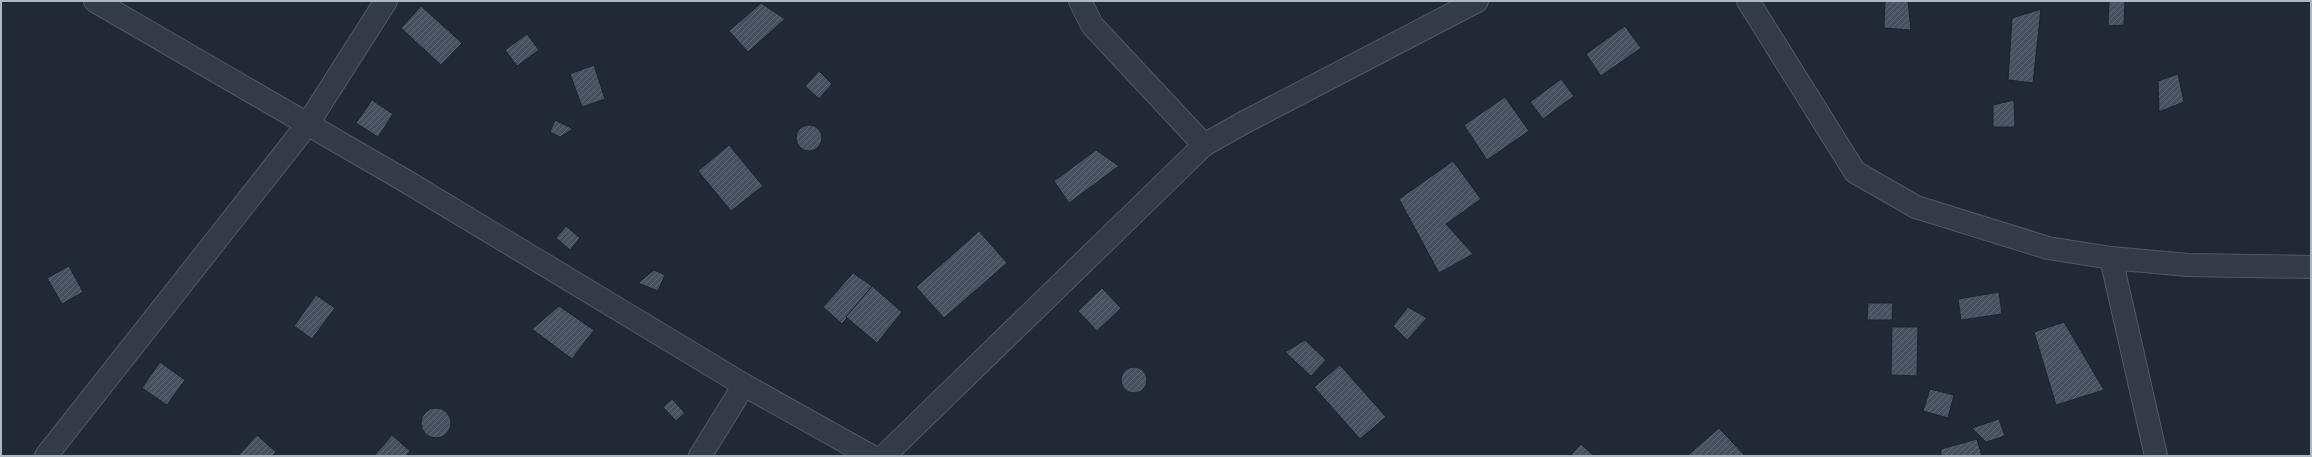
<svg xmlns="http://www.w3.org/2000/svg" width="2312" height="457" font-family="'Archivo Narrow',sans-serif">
	<defs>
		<pattern id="building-hatch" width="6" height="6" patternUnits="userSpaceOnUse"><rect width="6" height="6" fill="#46505f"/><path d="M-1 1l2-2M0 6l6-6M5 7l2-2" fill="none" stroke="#5e6774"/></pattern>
	</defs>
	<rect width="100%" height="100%" fill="#202935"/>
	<g fill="url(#building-hatch)" stroke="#1b222c">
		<polygon points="1885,1 1908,1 1911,30 1884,28"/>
		<polygon points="2109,1 2125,1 2124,25 2108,26"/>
		<polygon points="761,3 785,19 748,52 729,31"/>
		<polygon points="421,6 462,43 441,65 401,28"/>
		<polygon points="2041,9 2033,83 2008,80 2012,18"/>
		<polygon points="1625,26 1641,48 1601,76 1586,54"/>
		<polygon points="527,34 539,50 517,66 505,50"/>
		<polygon points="594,65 605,99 582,107 570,74"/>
		<polygon points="819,71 832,84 819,99 805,86"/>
		<polygon points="2178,74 2184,102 2159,112 2158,81"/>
		<polygon points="1561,79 1574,96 1543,119 1530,102"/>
		<polygon points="1505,97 1529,131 1487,160 1464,125"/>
		<polygon points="372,100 393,114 378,137 356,123"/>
		<polygon points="2014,100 2015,127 1993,127 1993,105"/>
		<polygon points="555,120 573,129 560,137 550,132"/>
		<circle cx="809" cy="138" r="13"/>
		<polygon points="729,145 763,186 731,211 698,171"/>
		<polygon points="1096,150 1119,166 1069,203 1054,181"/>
		<polygon points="1453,161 1481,199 1446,224 1473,254 1439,273 1399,199"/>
		<polygon points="566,226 580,238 570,250 556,238"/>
		<polygon points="979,231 1007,263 944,318 916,287"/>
		<polygon points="69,266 83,292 62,304 47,278"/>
		<polygon points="654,270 665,275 658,291 638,283"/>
		<polygon points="853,273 872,286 842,324 823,307"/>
		<polygon points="872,286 902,312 877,343 846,317"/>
		<polygon points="1102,288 1121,308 1097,331 1078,311"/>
		<polygon points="1999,292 2002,314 1961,320 1958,299"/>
		<polygon points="316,295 335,308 312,339 294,326"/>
		<polygon points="1868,303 1893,303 1892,320 1867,320"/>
		<polygon points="559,306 594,330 572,359 532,329"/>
		<polygon points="1408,307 1427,318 1407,340 1393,326"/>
		<polygon points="2064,322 2104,390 2056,405 2034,332"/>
		<polygon points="1892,327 1918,327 1917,376 1891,375"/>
		<polygon points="1305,340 1326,360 1311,376 1285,352"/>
		<polygon points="160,362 185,380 167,405 142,388"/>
		<polygon points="1340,365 1386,417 1360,439 1314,387"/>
		<circle cx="1134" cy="380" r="13"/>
		<polygon points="1930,389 1954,395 1948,418 1923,411"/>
		<polygon points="672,399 685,413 676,421 663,407"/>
		<circle cx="436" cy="423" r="15"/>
		<polygon points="1999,419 2005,436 1986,442 1972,428"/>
		<polygon points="1719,428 1745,456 1687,456"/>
		<polygon points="257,435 276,452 272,456 238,456"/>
		<polygon points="392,435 410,451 406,456 374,456"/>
		<polygon points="1977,439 1982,456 1941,456 1941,449"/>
		<polygon points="1581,444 1594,456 1570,456"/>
	</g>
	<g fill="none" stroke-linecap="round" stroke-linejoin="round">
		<defs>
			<g id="minor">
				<polyline points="95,1 404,180 744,385 871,456"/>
				<polyline points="1080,1 1092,25 1204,145"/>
				<polyline points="1748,1 1855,172 1916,207 2048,248 2111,258 2188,265 2311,267"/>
				<polyline points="2111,258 2156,456"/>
				<polyline points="46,456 307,125 386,1"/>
				<polyline points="700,456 744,385"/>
				<polyline points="884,456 1204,145 1243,123 1477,1"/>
			</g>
		</defs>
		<use href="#minor" stroke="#515964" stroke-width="24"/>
		<use href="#minor" stroke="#333b46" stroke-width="22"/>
	</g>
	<rect width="2312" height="457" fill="none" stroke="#adb6c3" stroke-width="4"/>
</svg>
